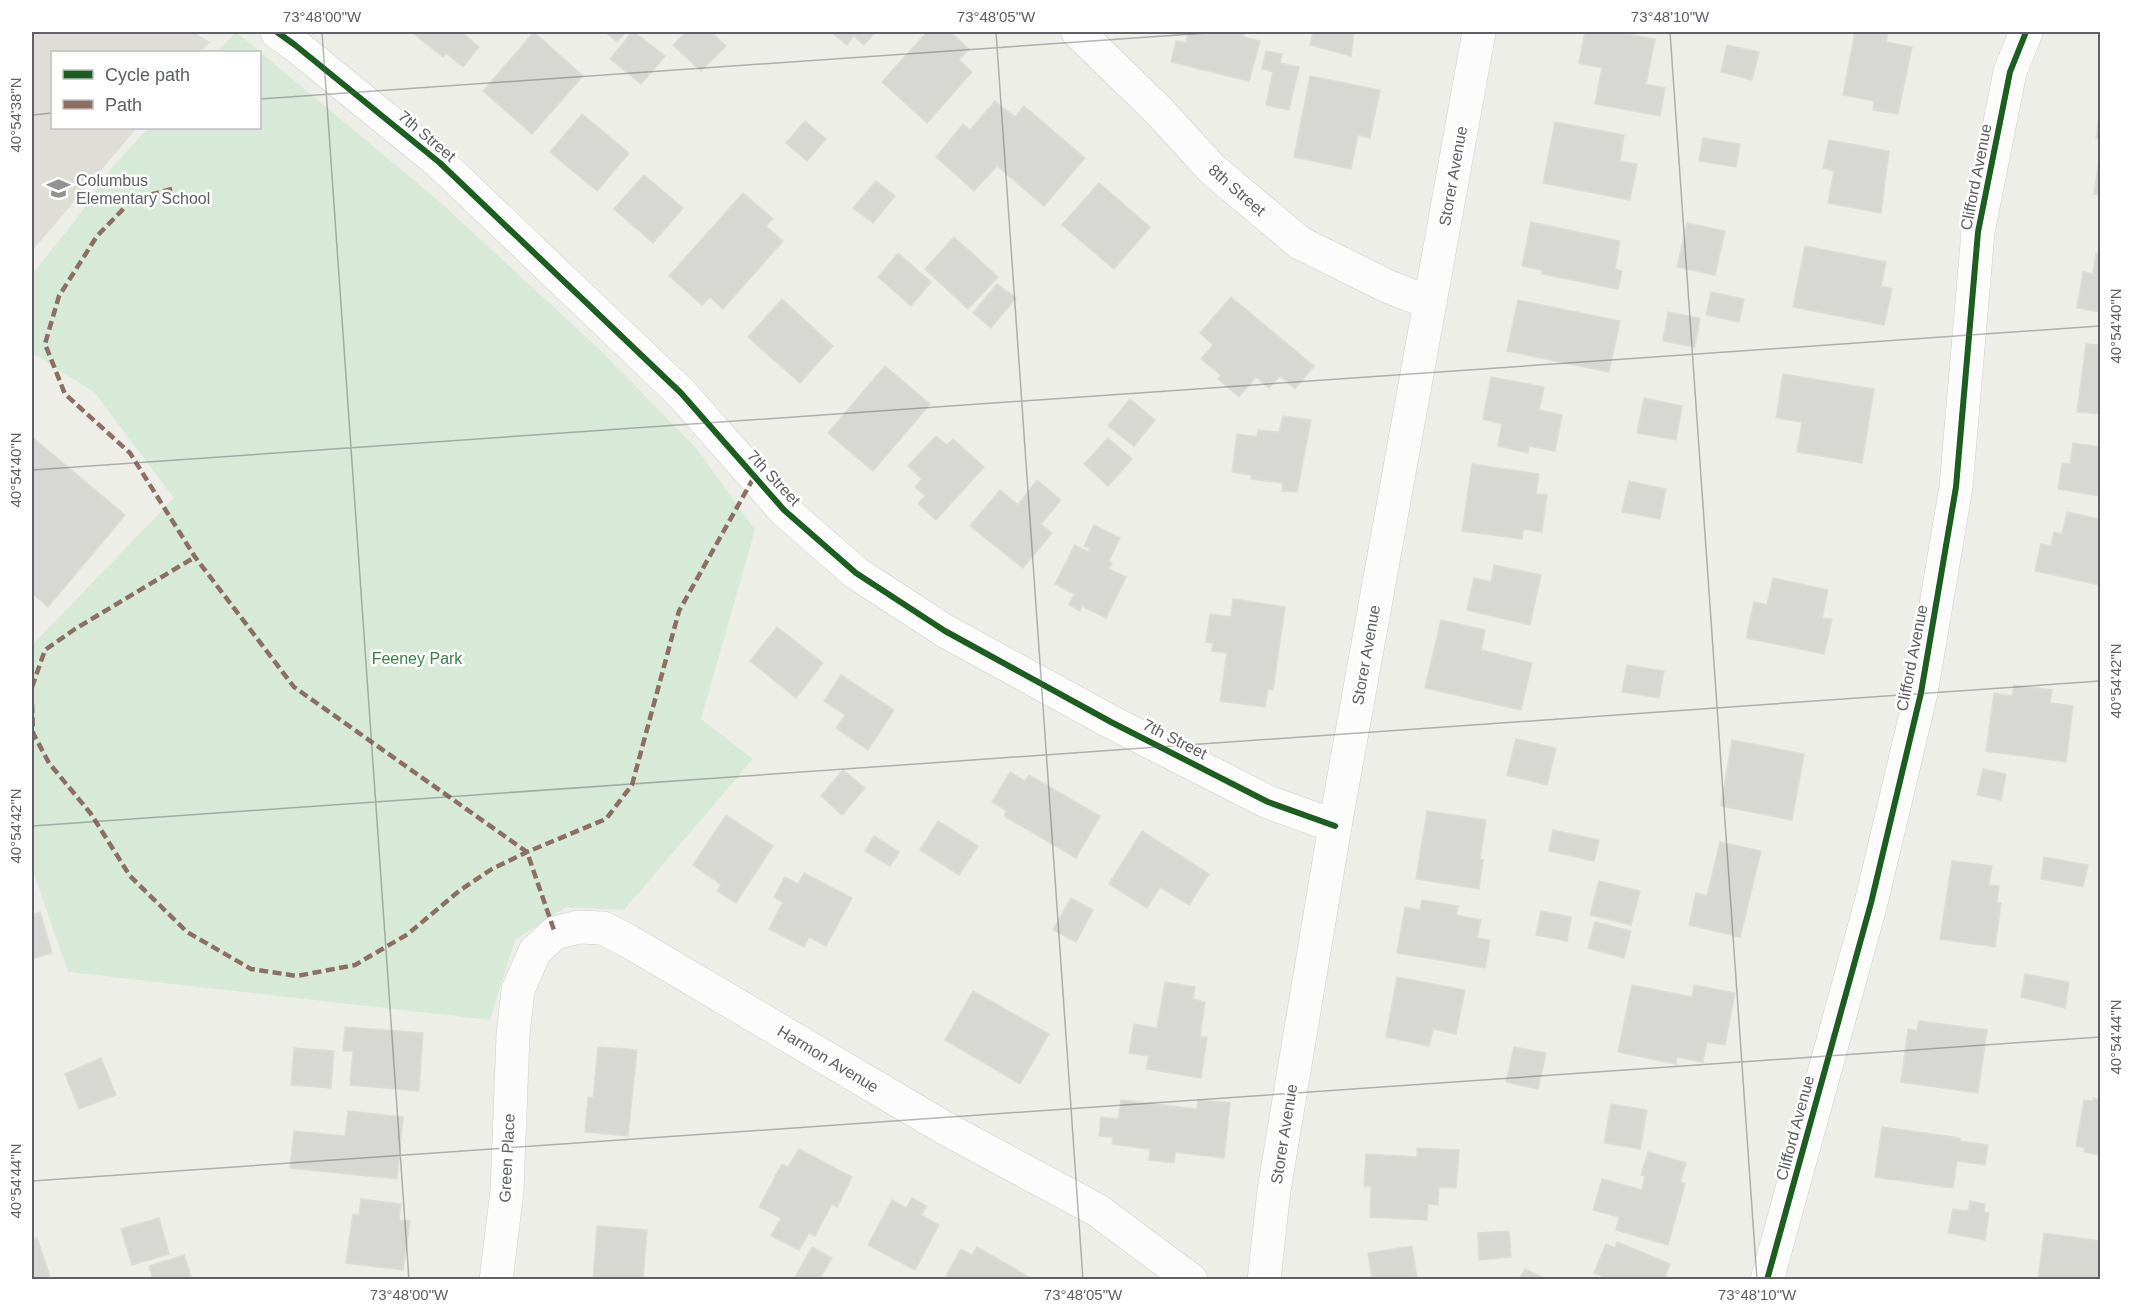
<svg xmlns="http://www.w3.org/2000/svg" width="2132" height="1311" font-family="Arial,sans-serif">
	<rect width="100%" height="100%" fill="#eeeee9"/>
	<polygon fill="#deded7" points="32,32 193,32 210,42 201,52 52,52 52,128 137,128 32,251"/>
	<polygon fill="#d7ead8" points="236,32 440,202 599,349 697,449 755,530 701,719 753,759 624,910 566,907 515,940 490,1020 68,972 32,868 32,645 174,498 94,392 32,353 32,274 74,222 114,165 148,128 260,128 260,52 217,52"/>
	<g fill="#d7d7d4" stroke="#ddddd8" stroke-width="1.5">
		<polygon points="416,32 464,32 463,33 479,47 463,67 446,53 443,57 414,34"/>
		<polygon points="534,32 583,76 532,134 483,91"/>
		<polygon points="605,32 626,32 617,42"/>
		<polygon points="632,32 634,32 665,56 641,84 610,59"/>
		<polygon points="686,32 711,32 726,46 701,71 673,45"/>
		<polygon points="831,32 876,32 864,45 854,36 847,45"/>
		<polygon points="927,32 950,32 969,49 959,60 972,72 927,123 882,82"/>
		<polygon points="1188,32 1245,32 1243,37 1260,41 1249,81 1171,62 1176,41 1186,43"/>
		<polygon points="1313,32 1354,32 1351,56 1310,45"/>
		<polygon points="1585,32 1616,32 1655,39 1646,84 1665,88 1660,116 1595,104 1602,68 1579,63"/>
		<polygon points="1855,32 1888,32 1886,42 1912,47 1898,114 1873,110 1874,101 1843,95"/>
		<polygon points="1727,45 1759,52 1752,80 1721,72"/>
		<polygon points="1266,51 1282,54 1280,63 1299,67 1289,110 1266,105 1273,72 1262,69"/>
		<polygon points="1310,76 1380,90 1370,138 1358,135 1351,169 1294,157"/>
		<polygon points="995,101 1015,117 1024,106 1085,158 1044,206 997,166 974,191 936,157 963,124 970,130"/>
		<polygon points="2100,111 2100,139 2096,138"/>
		<polygon points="582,114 629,153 597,191 550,152"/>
		<polygon points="805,121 826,139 807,161 786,143"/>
		<polygon points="1555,122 1624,135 1620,161 1637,164 1630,200 1543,183"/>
		<polygon points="1703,138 1740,144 1736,167 1699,161"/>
		<polygon points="1829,140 1889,151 1881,213 1828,203 1834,171 1823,168"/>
		<polygon points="2100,154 2100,195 2094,194"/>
		<polygon points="644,175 683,208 653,243 614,209"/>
		<polygon points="876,181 895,196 873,223 853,208"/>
		<polygon points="1099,183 1150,227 1114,269 1062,225"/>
		<polygon points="743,193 773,219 766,226 783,241 723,309 710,297 702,305 669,276"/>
		<polygon points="1531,222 1620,241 1615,269 1622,271 1618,289 1542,274 1542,270 1522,266"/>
		<polygon points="1687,223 1725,231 1715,275 1677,267"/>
		<polygon points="954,237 998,277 968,309 925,269"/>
		<polygon points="1805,246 1886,262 1881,286 1892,289 1884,325 1793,307"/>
		<polygon points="898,253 931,282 911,306 878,277"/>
		<polygon points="2096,253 2100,254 2100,312 2077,308 2083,272 2093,274"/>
		<polygon points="997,284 1016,298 991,328 973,313"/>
		<polygon points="1711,292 1744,299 1739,322 1706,315"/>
		<polygon points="1231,297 1314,366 1295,389 1280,376 1269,388 1256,377 1239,397 1218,379 1221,375 1201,359 1213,345 1200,333"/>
		<polygon points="782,299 833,346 800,383 748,337"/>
		<polygon points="1518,300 1620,321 1609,372 1507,351"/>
		<polygon points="1668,312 1700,318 1695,347 1663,341"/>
		<polygon points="2086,344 2100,345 2100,414 2077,412"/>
		<polygon points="885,366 930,404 873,471 828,433"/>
		<polygon points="1783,374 1874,389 1862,463 1797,452 1802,422 1776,418"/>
		<polygon points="1491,377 1544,387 1539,410 1562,415 1555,451 1529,446 1528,453 1498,446 1502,424 1483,419"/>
		<polygon points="1644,398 1682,406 1676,440 1637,433"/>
		<polygon points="1130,399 1155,420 1134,446 1108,426"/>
		<polygon points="1283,416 1311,420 1297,492 1282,491 1283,483 1251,479 1251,475 1232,472 1237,434 1257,437 1258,430 1279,432"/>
		<polygon points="936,436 947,445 953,439 984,467 936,520 918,504 925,496 915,487 922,479 908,466"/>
		<polygon points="32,437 125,515 48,607 32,593"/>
		<polygon points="1108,438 1132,459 1108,486 1084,464"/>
		<polygon points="2073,443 2100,447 2100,496 2058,489 2062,463 2070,464"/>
		<polygon points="1472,464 1539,474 1536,494 1547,495 1542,532 1523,529 1522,539 1462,531"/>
		<polygon points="1037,480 1061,500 1041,524 1052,533 1023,568 970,526 1000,490 1018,505"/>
		<polygon points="1629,481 1666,489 1660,519 1622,512"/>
		<polygon points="2067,512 2100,519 2100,585 2035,571 2041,544 2051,546 2054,532 2062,534"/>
		<polygon points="1094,525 1120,538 1109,561 1112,563 1109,569 1126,577 1106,618 1082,606 1080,611 1069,605 1074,594 1055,584 1075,545 1088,552 1090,548 1084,546"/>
		<polygon points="1494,565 1541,575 1530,625 1467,610 1474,578 1491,582"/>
		<polygon points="1773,578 1828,590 1822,618 1832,619 1824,654 1746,638 1754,602 1767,605"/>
		<polygon points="1233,599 1285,607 1273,690 1268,689 1265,707 1220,701 1227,653 1212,651 1213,643 1206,642 1210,614 1231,617"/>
		<polygon points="1441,620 1485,630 1481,650 1532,663 1521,710 1425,688"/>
		<polygon points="777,627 823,663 796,698 750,661"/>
		<polygon points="1627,665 1664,671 1659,698 1622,692"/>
		<polygon points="841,675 894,710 868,750 836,728 845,715 824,701"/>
		<polygon points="2014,685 2052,690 2050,703 2073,706 2066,762 1986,751 1994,693 2012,696"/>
		<polygon points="1516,739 1556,748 1547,785 1507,775"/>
		<polygon points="1732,740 1804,754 1792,820 1721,806"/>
		<polygon points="1983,769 2006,774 2001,800 1977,795"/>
		<polygon points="843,770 865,788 842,815 821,796"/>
		<polygon points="1010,772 1025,781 1029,775 1100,816 1076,858 1004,816 1007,811 992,802"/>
		<polygon points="1427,811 1486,820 1480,859 1483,860 1479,889 1416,879"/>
		<polygon points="726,815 773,846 736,903 717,891 721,885 693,865"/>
		<polygon points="938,821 978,846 959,875 920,850"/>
		<polygon points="1553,830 1599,840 1594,861 1549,851"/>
		<polygon points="1142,831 1209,874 1189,905 1160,887 1147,908 1109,884"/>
		<polygon points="874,836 899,852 890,866 865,851"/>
		<polygon points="1720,842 1761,851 1740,937 1689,925 1696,893 1707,896"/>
		<polygon points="2044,857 2088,865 2083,887 2041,879"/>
		<polygon points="1952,861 1992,866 1989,885 1999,886 1997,902 2001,903 1995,947 1940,939"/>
		<polygon points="804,873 852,898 826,946 809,937 804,947 769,929 783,902 774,897 785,877 798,884"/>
		<polygon points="1599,881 1640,891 1631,925 1590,915"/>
		<polygon points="1071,898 1093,910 1076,942 1053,930"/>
		<polygon points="1422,900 1458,906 1456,915 1481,920 1477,938 1490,940 1485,968 1397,953 1405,907 1420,910"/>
		<polygon points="1541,911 1571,917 1567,941 1536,935"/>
		<polygon points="40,912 52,953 32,959 32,915"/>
		<polygon points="1595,922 1631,931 1624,958 1588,948"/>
		<polygon points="2025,974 2069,982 2065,1008 2021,997"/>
		<polygon points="1397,977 1465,990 1456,1034 1433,1029 1429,1046 1386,1037"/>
		<polygon points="1165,982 1195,987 1193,999 1205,1002 1200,1037 1207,1037 1201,1078 1146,1069 1149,1056 1129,1053 1134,1024 1157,1028"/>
		<polygon points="1632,985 1692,997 1694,985 1735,993 1725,1045 1707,1042 1703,1062 1677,1057 1676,1064 1618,1052"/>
		<polygon points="973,991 1049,1034 1020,1084 945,1040"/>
		<polygon points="1919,1021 1987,1030 1978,1093 1901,1082 1908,1029 1917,1031"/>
		<polygon points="345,1027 423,1033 419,1091 350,1085 353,1051 343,1051"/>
		<polygon points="598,1047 637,1050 628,1136 585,1132 588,1097 593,1098"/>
		<polygon points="1514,1047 1546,1053 1538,1089 1506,1082"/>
		<polygon points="294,1048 334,1051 331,1088 291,1085"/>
		<polygon points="101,1058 116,1095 79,1109 65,1074"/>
		<polygon points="2093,1098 2100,1100 2100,1155 2084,1152 2085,1148 2076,1146 2084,1100 2093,1101"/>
		<polygon points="1121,1100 1197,1109 1198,1100 1230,1103 1224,1158 1175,1152 1174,1163 1149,1160 1150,1149 1112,1144 1113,1137 1099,1136 1101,1117 1118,1119"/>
		<polygon points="1611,1104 1647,1110 1640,1149 1604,1143"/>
		<polygon points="348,1111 403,1117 397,1179 290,1168 294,1131 345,1136"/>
		<polygon points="1882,1127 1960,1138 1960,1141 1988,1145 1985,1165 1957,1161 1953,1188 1875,1177"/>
		<polygon points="1417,1148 1459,1150 1456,1188 1439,1187 1438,1205 1428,1204 1427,1220 1370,1217 1371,1186 1364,1186 1366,1154 1417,1157"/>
		<polygon points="799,1149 852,1177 837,1207 832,1204 815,1236 809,1233 799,1250 771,1236 781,1218 759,1207 782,1164 788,1167"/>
		<polygon points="1648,1152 1686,1163 1680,1182 1685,1184 1668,1245 1616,1230 1619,1217 1593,1210 1602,1179 1642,1190 1645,1176 1641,1175"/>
		<polygon points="912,1198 927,1206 921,1215 939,1225 915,1270 868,1245 892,1200 906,1208"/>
		<polygon points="361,1199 401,1204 399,1220 410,1221 403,1270 346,1263 353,1214 359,1215"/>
		<polygon points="1970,1201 1985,1204 1984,1212 1989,1213 1985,1240 1948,1233 1953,1209 1968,1211"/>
		<polygon points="159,1218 169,1254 132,1265 121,1229"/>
		<polygon points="597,1226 647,1230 643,1280 593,1280"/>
		<polygon points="1509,1231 1511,1257 1479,1260 1478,1233"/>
		<polygon points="2044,1233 2100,1241 2100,1280 2038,1280"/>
		<polygon points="37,1238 51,1280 32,1280 32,1240"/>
		<polygon points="1617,1242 1670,1264 1664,1280 1601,1280 1602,1276 1594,1273 1606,1244 1615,1248"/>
		<polygon points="1412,1246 1417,1280 1372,1280 1368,1253"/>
		<polygon points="812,1247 832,1258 819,1280 794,1279"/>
		<polygon points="977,1247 1034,1280 952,1280 946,1276 961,1249 972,1255"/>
		<polygon points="184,1255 192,1280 153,1280 149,1266"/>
		<polygon points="1525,1269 1548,1280 1519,1280"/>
	</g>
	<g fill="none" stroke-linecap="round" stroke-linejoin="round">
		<defs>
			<g id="minor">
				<polyline points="277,32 295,45 440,163 681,393 784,510 856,573 945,631 1111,722 1268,802 1335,826"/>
				<polyline points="1078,32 1160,112 1212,169 1300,243 1387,286 1430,303"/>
				<polyline points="496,1280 507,1191 513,1035 518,990 535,951 555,933 578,927 603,928 630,942 948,1130 1097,1210 1191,1280"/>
				<polyline points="1264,1280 1274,1190 1335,826 1479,32"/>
				<polyline points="1767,1280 1871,903 1921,693 1956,487 1978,232 2010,72 2026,32"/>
			</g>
		</defs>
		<use href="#minor" stroke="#cccccb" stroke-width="34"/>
		<use href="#minor" stroke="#fcfcfc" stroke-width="33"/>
		<g stroke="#8d6e63" stroke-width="4.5" stroke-dasharray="9 4.5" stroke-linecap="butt">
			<polyline points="172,189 133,199 97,236 59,296 45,344 65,394 130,453 195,557 294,687 527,852 555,933"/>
			<polyline points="32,687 45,650 75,629 195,557"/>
			<polyline points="32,704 33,733 49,763 91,814 130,876 187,932 251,969 297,976 355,965 408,934 459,891 492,869 527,852 606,819 632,785 679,611 754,477"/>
		</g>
		<defs>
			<g id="cycleway">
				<polyline points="277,32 295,45 440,163 681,393 784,510 856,573 945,631 1111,722 1268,802 1335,826"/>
				<polyline points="1767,1280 1871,903 1921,693 1956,487 1978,232 2010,72 2026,32"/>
			</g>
		</defs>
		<use href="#cycleway" stroke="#fff" stroke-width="10"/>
		<use href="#cycleway" stroke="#1b5e20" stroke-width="6"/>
	</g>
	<path fill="none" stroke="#5e6066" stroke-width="1.5" stroke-opacity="0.45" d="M322,32L409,1280M996,32L1083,1280M1670,32L1757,1280M260,99L1221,32M32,115L52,113M32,470L2100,326M32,826L2100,681M32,1181L2100,1037"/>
	<defs>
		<symbol id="school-bare" viewBox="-9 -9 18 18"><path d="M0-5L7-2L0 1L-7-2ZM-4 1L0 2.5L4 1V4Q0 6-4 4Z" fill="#909294" stroke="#fff" stroke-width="2.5" paint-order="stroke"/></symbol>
	</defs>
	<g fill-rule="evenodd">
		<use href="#school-bare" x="42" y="172" width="33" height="33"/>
	</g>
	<g text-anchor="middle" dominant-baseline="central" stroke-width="5" stroke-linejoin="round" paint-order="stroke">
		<g font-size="16" fill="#5e6066" stroke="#fff">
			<text transform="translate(427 136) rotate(40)">7th Street</text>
			<text transform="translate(1453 176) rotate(-80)">Storer Avenue</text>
			<text transform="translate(1976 177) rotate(-79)">Clifford Avenue</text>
			<text transform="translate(1237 190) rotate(41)">8th Street</text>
			<text transform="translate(774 478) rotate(47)">7th Street</text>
			<text transform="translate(1366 655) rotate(-80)">Storer Avenue</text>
			<text transform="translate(1912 658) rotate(-79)">Clifford Avenue</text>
			<text transform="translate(1175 739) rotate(27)">7th Street</text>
			<text transform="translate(828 1059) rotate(31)">Harmon Avenue</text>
			<text transform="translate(1795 1128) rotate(-75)">Clifford Avenue</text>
			<text transform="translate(1284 1134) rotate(-81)">Storer Avenue</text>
			<text transform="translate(507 1158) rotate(-87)">Green Place</text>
		</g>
		<g font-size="16" fill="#5e6066" stroke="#fff" text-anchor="start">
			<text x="76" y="180">Columbus<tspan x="76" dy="18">Elementary School</tspan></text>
		</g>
		<g font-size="16" fill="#39824b" stroke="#fff">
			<text x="417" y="658">Feeney Park</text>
		</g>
	</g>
	<rect width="2132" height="1311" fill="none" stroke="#ffffff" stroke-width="66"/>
	<rect x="51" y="51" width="210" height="78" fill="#ffffff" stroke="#bfbfc2" stroke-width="1.5"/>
	<rect x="63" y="70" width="30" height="9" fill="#1b5e20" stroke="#bfbfc2" stroke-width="1.5"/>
	<text x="105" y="81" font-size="18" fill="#5e6066">Cycle path</text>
	<rect x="63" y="100" width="30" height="9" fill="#8d6e63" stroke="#bfbfc2" stroke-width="1.5"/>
	<text x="105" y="111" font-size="18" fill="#5e6066">Path</text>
	<rect x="33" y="33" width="2066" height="1245" fill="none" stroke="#5e6066" stroke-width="2"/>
	<g font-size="15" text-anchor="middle" fill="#5e6066">
		<text x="322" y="22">73°48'00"W</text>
		<text x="996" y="22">73°48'05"W</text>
		<text x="1670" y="22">73°48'10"W</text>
		<text transform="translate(16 115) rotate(-90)" y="5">40°54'38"N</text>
		<text transform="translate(2116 326) rotate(-90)" y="5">40°54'40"N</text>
		<text transform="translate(16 470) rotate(-90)" y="5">40°54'40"N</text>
		<text transform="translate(2116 681) rotate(-90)" y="5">40°54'42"N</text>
		<text transform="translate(16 826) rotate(-90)" y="5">40°54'42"N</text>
		<text transform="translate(2116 1037) rotate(-90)" y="5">40°54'44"N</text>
		<text transform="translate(16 1181) rotate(-90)" y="5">40°54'44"N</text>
		<text x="409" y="1300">73°48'00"W</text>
		<text x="1083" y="1300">73°48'05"W</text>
		<text x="1757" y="1300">73°48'10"W</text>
	</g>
</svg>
